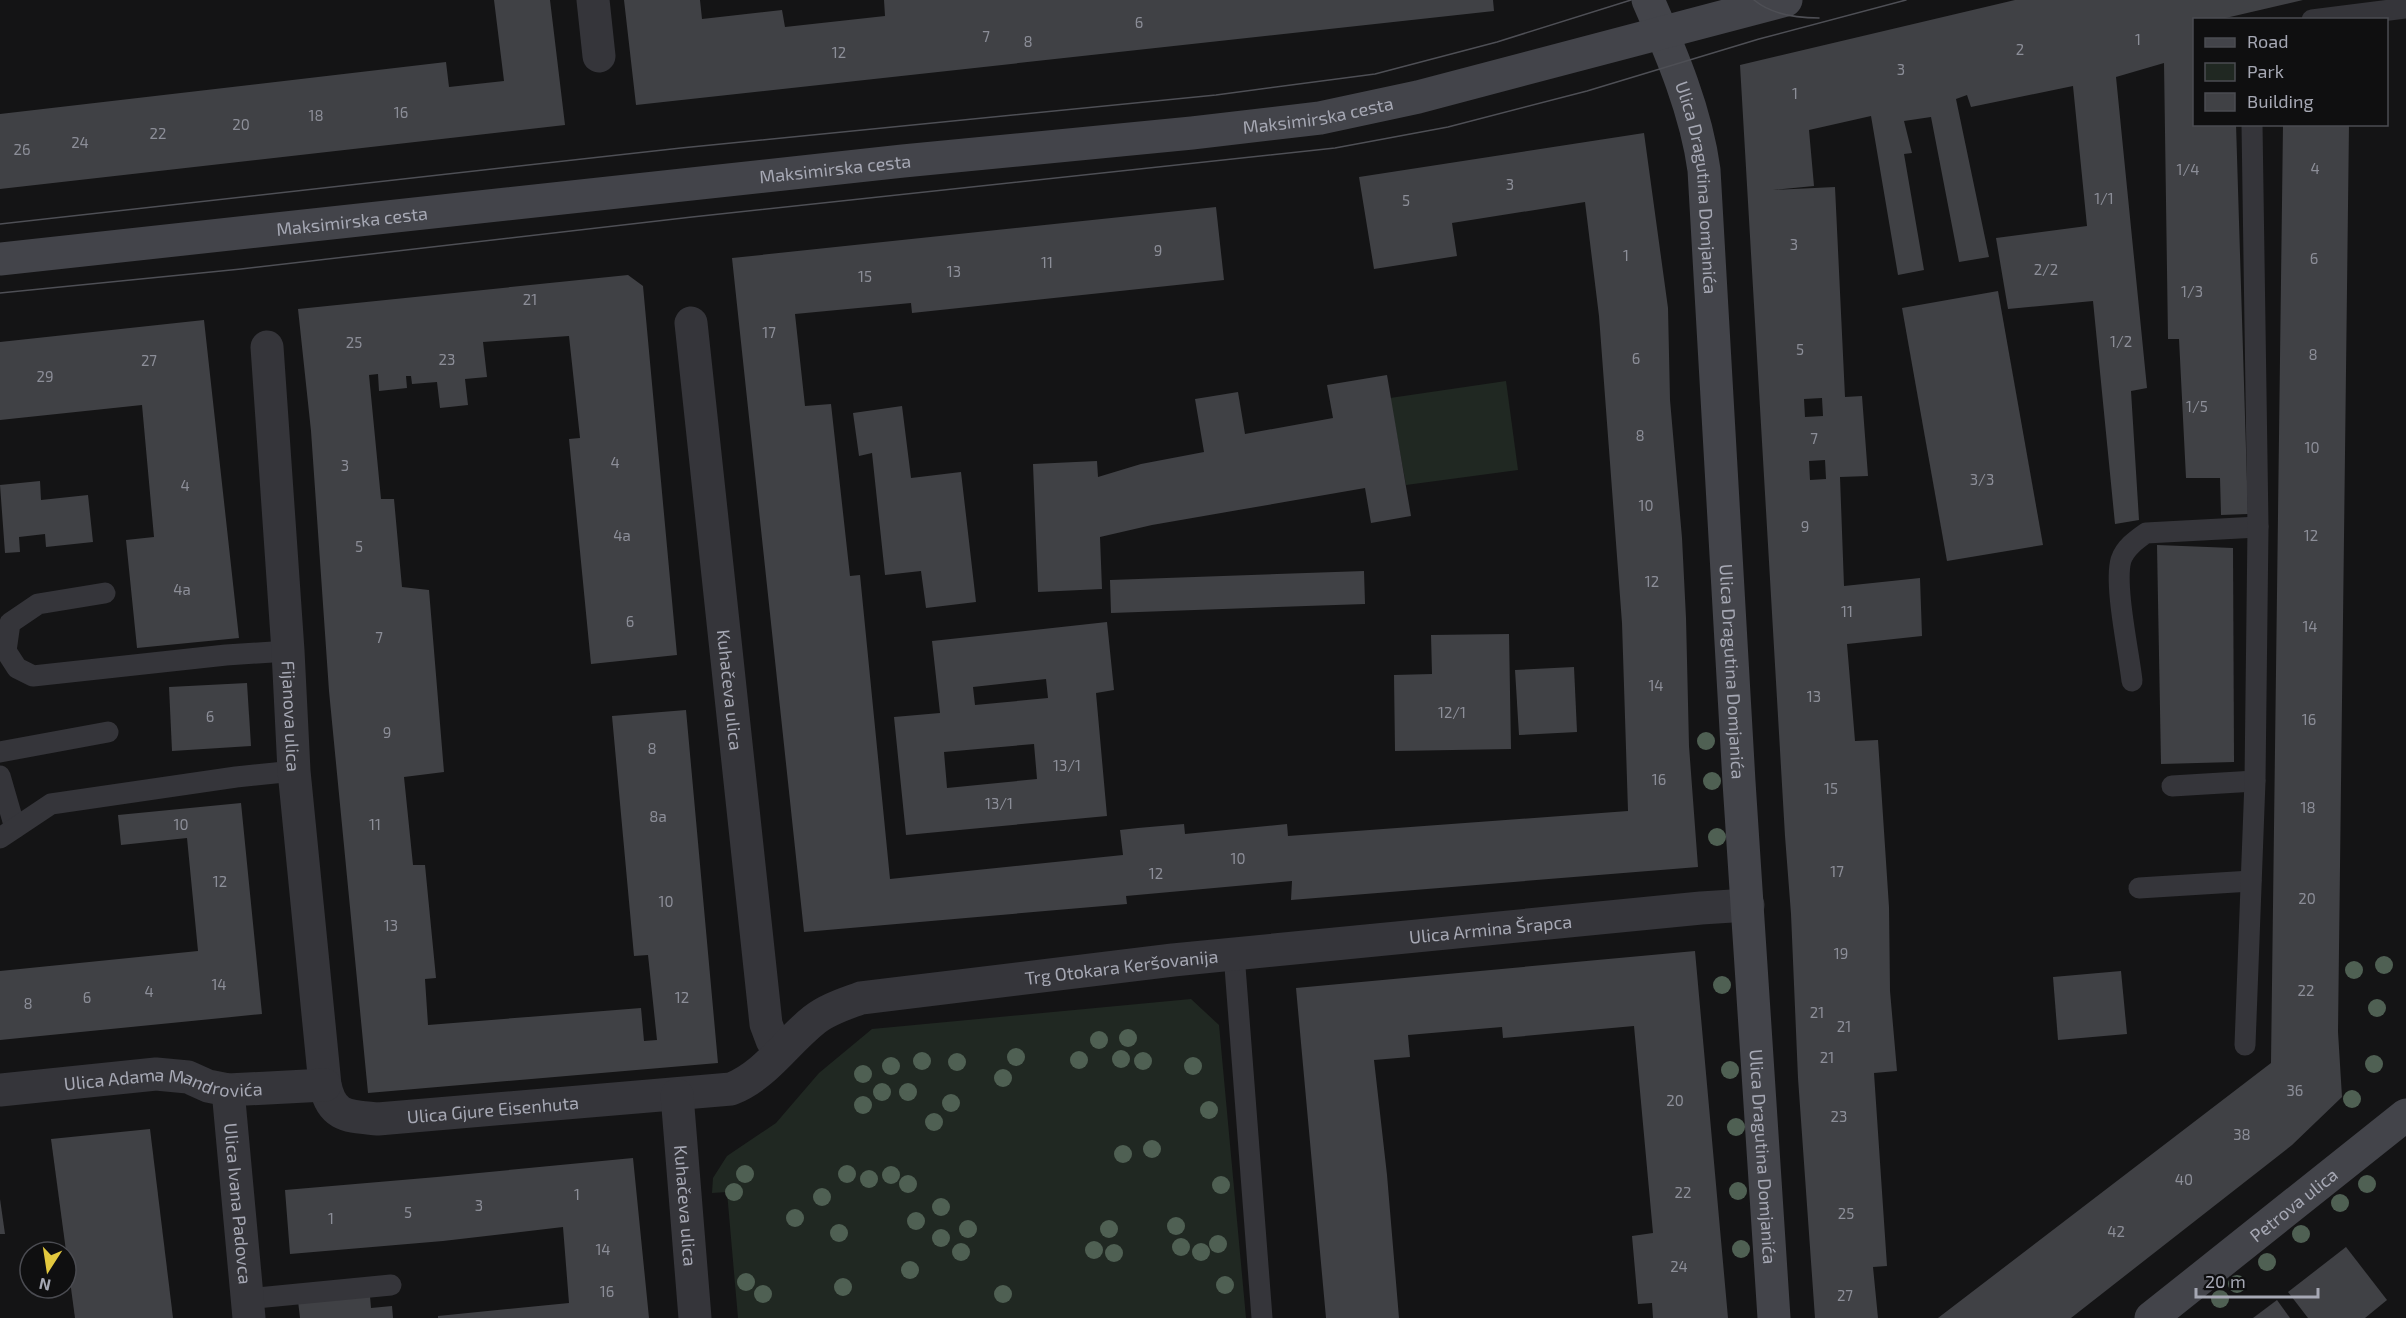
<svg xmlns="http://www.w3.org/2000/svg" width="2406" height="1318" font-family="'Exo 2',sans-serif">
	<rect width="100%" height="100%" fill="#141415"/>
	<g fill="#202822">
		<polygon points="1506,381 1518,470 1406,485 1390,398"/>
		<polygon points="1191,999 1219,1025 1246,1318 738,1318 727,1192 712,1193 713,1178 727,1156 776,1123 819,1073 872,1029"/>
	</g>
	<g fill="#404145" fill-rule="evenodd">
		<polygon points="494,0 550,0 565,125 0,189 0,114 446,62 449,87 504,81"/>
		<polygon points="624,0 700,0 702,19 782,10 785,27 885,16 884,0 1493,0 1494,11 636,105"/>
		<path d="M2015,0H2303L2217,20H2194V124H2236L2248,514L2221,515L2220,478H2186L2179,339H2168L2164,63L2116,77L2147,388L2131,391L2139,520L2115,524L2093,301L2008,309L1996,238L2087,226L2073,86L1971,107L1967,95L1956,99L1989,257L1959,262L1931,117L1904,121L1912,153L1904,154L1924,270L1898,275L1871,116L1809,130L1814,186L1773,190L1835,187L1845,397L1862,396L1868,476L1840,477L1844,586L1920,578L1922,636L1847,644L1855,741L1878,740L1889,907L1890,991L1897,1071L1874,1073L1887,1266L1873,1267L1878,1318H1815L1798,1078L1791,914L1785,836L1740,65ZM1822,398L1823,416L1805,417L1804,399ZM1825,460L1826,479L1810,480L1809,461Z"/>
		<polygon points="2283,124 2349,124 2338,1032 2342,1097 2292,1145 2071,1318 1938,1318 2271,1063"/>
		<polygon points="1644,133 1668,308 1670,400 1682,538 1686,618 1689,746 1698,867 1291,900 1292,881 1126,896 1127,904 804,932 732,258 1216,207 1224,280 912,313 911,303 795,314 805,406 831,404 850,576 860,575 890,879 1123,855 1120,830 1138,828 1184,824 1185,834 1287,824 1288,836 1628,811 1622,623 1599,316 1585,202 1452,223 1457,256 1374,269 1359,177"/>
		<polygon points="628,275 643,286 677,655 591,664 569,439 580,438 569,336 483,342 487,377 465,379 468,405 440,408 437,382 412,384 411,376 406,376 407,388 379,391 378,374 369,375 381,499 394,499 402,587 429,590 444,772 404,777 413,865 425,865 436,978 425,979 428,1025 641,1008 644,1041 657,1040 648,955 634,956 612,716 686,710 718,1063 368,1093 329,691 311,431 298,309"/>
		<polygon points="1998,291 2043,545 1947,561 1902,308"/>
		<polygon points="204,320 239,638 137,648 126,540 154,537 142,405 0,420 0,342"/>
		<polygon points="1387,375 1411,516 1371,523 1365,488 1152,525 1100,537 1102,589 1038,592 1033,464 1097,461 1098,477 1141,464 1204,452 1195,399 1238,392 1245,434 1333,418 1327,385"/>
		<polygon points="902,406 911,478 961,472 976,602 926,608 921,571 885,575 872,453 859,456 853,413"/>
		<polygon points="40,481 41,500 88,495 93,542 46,547 45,534 19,537 20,552 5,553 0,485"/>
		<polygon points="2157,545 2233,548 2234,762 2161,764"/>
		<polygon points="1364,571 1365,604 1111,613 1110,580"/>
		<path d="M1107,622L1114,690L1096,693L1107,816L906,835L894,717L940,713L932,641ZM1046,679L1048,698L975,705L973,687ZM1034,744L1037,779L947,788L944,752Z"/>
		<polygon points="1509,634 1511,749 1395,751 1394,675 1432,674 1431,635"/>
		<polygon points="1574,667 1577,732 1519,735 1515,670"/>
		<polygon points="247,683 251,746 172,751 169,687"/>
		<polygon points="241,803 262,1014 0,1040 0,971 198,951 187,838 121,845 118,815"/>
		<polygon points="1695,951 1728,1318 1653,1318 1652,1303 1638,1304 1632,1236 1653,1233 1634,1026 1503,1038 1502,1027 1408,1035 1410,1057 1374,1060 1387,1175 1399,1318 1326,1318 1296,988"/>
		<polygon points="2121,971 2127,1034 2058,1040 2053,977"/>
		<polygon points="150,1129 173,1318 75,1318 51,1139"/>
		<polygon points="633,1158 649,1318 438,1318 438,1316 569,1303 563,1227 443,1241 290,1254 285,1190 437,1177"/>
		<polygon points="0,1199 5,1234 0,1234"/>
		<polygon points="2346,1247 2387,1300 2365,1318 2308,1318 2288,1292"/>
		<polygon points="370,1296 371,1308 392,1306 393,1318 300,1318 298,1301"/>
		<polygon points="2277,1300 2290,1318 2253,1318"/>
	</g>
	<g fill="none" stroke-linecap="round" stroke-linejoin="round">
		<g stroke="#35353a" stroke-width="21">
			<polyline points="2312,20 2406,8"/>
			<polyline points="105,593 38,604 10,623 6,651 17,668 33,676 226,655 288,651"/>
			<path d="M2132,681C2129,653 2114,585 2121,560C2125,548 2136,540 2146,533L2258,527"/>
			<polyline points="0,752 108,732"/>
			<polyline points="0,776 15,828"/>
			<polyline points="2172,786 2255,781"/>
			<polyline points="0,838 51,804 236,777 294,771"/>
			<polyline points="2139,888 2251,881"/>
			<polyline points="1234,954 1262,1318"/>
			<polyline points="2245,1045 2255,781 2258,527 2252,124"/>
			<polyline points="247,1299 391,1285"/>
		</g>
		<g stroke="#35353a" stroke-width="33">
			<polyline points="593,0 599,56"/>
			<path id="s1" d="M691,323L766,1024L772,1040L780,1052"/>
			<path id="s2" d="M267,347L288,651L294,771L325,1085C332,1118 349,1116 378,1119L731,1089C766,1075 785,1043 814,1020C828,1009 845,1004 861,998L1173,960L1701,908L1748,905"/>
			<path id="s3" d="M0,1090L156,1074L188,1077L208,1086L228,1090L325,1085"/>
			<path id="s4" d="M228,1090L249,1318"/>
			<path id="s5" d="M677,1095L695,1318"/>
		</g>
		<g stroke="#43444a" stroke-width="33">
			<path id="s6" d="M1648,0C1672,55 1696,111 1704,170L1739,782L1774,1318"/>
			<path id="s7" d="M0,259L903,161L1192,133L1320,118L1418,97L1786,0"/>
			<path id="s8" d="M2151,1318L2406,1115"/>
		</g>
		<g stroke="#4e4f55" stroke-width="1.5">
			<path d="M1754,0C1772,15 1797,18 1819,18"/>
			<polyline points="0,224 681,148 1216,95 1375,74 1497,42 1631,0"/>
			<polyline points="0,293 241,269 692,217 1335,148 1448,127 1587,91 1759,39 1906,0"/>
		</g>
	</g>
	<g fill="#4f6053">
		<circle cx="1706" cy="741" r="9"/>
		<circle cx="1712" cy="781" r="9"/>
		<circle cx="1717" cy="837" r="9"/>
		<circle cx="2384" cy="965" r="9"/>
		<circle cx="2354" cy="970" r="9"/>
		<circle cx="1722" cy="985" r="9"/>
		<circle cx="2377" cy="1008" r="9"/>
		<circle cx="1128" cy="1038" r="9"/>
		<circle cx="1099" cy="1040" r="9"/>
		<circle cx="1016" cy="1057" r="9"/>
		<circle cx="1121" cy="1059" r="9"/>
		<circle cx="1079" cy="1060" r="9"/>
		<circle cx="922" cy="1061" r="9"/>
		<circle cx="1143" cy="1061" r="9"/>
		<circle cx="957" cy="1062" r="9"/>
		<circle cx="2374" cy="1064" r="9"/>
		<circle cx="891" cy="1066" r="9"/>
		<circle cx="1193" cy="1066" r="9"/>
		<circle cx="1730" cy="1070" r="9"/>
		<circle cx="863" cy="1074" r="9"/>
		<circle cx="1003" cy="1078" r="9"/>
		<circle cx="882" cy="1092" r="9"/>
		<circle cx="908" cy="1092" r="9"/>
		<circle cx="2352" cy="1099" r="9"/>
		<circle cx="951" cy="1103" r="9"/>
		<circle cx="863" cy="1105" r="9"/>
		<circle cx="1209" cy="1110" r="9"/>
		<circle cx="934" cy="1122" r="9"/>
		<circle cx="1736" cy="1127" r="9"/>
		<circle cx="1152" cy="1149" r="9"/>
		<circle cx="1123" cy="1154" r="9"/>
		<circle cx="745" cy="1174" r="9"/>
		<circle cx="847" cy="1174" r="9"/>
		<circle cx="891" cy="1175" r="9"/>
		<circle cx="869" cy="1179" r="9"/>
		<circle cx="908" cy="1184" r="9"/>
		<circle cx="2367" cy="1184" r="9"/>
		<circle cx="1221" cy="1185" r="9"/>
		<circle cx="1738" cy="1191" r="9"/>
		<circle cx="734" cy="1192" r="9"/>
		<circle cx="822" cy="1197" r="9"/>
		<circle cx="2340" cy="1203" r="9"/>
		<circle cx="941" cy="1207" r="9"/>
		<circle cx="795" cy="1218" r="9"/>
		<circle cx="916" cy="1221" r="9"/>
		<circle cx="1176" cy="1226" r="9"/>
		<circle cx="968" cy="1229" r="9"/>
		<circle cx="1109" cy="1229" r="9"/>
		<circle cx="839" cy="1233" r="9"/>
		<circle cx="2301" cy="1234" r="9"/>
		<circle cx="941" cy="1238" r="9"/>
		<circle cx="1218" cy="1244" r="9"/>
		<circle cx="1181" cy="1247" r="9"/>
		<circle cx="1741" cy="1249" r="9"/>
		<circle cx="1094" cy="1250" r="9"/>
		<circle cx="961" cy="1252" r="9"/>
		<circle cx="1201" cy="1252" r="9"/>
		<circle cx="1114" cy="1253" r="9"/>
		<circle cx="2267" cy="1262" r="9"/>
		<circle cx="910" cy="1270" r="9"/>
		<circle cx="746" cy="1282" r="9"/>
		<circle cx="2237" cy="1284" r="9"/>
		<circle cx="1225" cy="1285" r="9"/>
		<circle cx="843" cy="1287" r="9"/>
		<circle cx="763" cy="1294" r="9"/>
		<circle cx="1003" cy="1294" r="9"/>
		<circle cx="2220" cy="1299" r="9"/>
	</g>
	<g text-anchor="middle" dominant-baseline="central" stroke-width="6" stroke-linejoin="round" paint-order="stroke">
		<g font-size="15" fill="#8c8e98">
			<text x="1139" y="22">6</text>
			<text x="986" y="36">7</text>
			<text x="2138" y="39">1</text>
			<text x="1028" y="41">8</text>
			<text x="2020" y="49">2</text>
			<text x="839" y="52">12</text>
			<text x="1901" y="69">3</text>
			<text x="1795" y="93">1</text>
			<text x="401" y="112">16</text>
			<text x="316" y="115">18</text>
			<text x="241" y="124">20</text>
			<text x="158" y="133">22</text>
			<text x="80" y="142">24</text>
			<text x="22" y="149">26</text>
			<text x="2315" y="168">4</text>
			<text x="2188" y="169">1/4</text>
			<text x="1510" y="184">3</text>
			<text x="2104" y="198">1/1</text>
			<text x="1406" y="200">5</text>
			<text x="1794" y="244">3</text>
			<text x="1158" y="250">9</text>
			<text x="1626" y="255">1</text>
			<text x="2314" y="258">6</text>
			<text x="1047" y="262">11</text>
			<text x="2046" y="269">2/2</text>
			<text x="954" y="271">13</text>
			<text x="865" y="276">15</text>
			<text x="2192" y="291">1/3</text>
			<text x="530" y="299">21</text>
			<text x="769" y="332">17</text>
			<text x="2121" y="341">1/2</text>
			<text x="354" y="342">25</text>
			<text x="1800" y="349">5</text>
			<text x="2313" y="354">8</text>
			<text x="1636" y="358">6</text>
			<text x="447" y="359">23</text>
			<text x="149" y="360">27</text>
			<text x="45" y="376">29</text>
			<text x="2197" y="406">1/5</text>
			<text x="1640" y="435">8</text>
			<text x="1814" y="438">7</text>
			<text x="2312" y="447">10</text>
			<text x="615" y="462">4</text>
			<text x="345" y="465">3</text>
			<text x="1982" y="479">3/3</text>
			<text x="185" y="485">4</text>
			<text x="1646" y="505">10</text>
			<text x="1805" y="526">9</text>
			<text x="622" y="535">4a</text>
			<text x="2311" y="535">12</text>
			<text x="359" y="546">5</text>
			<text x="1652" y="581">12</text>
			<text x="182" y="589">4a</text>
			<text x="1847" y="611">11</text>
			<text x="630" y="621">6</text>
			<text x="2310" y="626">14</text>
			<text x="379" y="637">7</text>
			<text x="1656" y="685">14</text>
			<text x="1814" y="696">13</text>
			<text x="1452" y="712">12/1</text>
			<text x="210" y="716">6</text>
			<text x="2309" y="719">16</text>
			<text x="387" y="732">9</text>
			<text x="652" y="748">8</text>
			<text x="1067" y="765">13/1</text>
			<text x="1659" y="779">16</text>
			<text x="1831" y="788">15</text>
			<text x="999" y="803">13/1</text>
			<text x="2308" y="807">18</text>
			<text x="658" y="816">8a</text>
			<text x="181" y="824">10</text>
			<text x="375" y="824">11</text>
			<text x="1238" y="858">10</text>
			<text x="1837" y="871">17</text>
			<text x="1156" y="873">12</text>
			<text x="220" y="881">12</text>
			<text x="2307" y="898">20</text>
			<text x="666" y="901">10</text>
			<text x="391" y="925">13</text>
			<text x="1841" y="953">19</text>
			<text x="219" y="984">14</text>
			<text x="2306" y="990">22</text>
			<text x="149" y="991">4</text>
			<text x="87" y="997">6</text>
			<text x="682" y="997">12</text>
			<text x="28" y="1003">8</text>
			<text x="1817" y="1012">21</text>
			<text x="1844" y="1026">21</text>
			<text x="1827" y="1057">21</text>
			<text x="2295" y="1090">36</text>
			<text x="1675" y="1100">20</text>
			<text x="1839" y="1116">23</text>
			<text x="2242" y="1134">38</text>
			<text x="2184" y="1179">40</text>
			<text x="1683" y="1192">22</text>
			<text x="577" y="1194">1</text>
			<text x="479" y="1205">3</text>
			<text x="408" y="1212">5</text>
			<text x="1846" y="1213">25</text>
			<text x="331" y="1218">1</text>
			<text x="2116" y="1231">42</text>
			<text x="603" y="1249">14</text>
			<text x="1679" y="1266">24</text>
			<text x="607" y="1291">16</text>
			<text x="1845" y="1295">27</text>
		</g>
		<g font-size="18" fill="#a6a8b4" stroke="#0f0f10">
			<text stroke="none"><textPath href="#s7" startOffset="1326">Maksimirska cesta</textPath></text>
			<text stroke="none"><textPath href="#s7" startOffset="840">Maksimirska cesta</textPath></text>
			<text stroke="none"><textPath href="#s6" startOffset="196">Ulica Dragutina Domjanića</textPath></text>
			<text stroke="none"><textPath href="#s7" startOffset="354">Maksimirska cesta</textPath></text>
			<text stroke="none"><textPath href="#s6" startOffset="682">Ulica Dragutina Domjanića</textPath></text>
			<text stroke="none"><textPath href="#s1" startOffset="369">Kuhačeva ulica</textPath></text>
			<text stroke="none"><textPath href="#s2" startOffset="370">Fijanova ulica</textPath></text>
			<text stroke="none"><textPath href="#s2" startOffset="1959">Ulica Armina Šrapca</textPath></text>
			<text stroke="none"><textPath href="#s2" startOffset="1588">Trg Otokara Keršovanija</textPath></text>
			<text stroke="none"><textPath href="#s3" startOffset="165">Ulica Adama Mandrovića</textPath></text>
			<text stroke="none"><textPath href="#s2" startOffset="926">Ulica Gjure Eisenhuta</textPath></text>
			<text stroke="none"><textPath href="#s6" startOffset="1168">Ulica Dragutina Domjanića</textPath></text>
			<text stroke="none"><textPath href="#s4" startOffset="114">Ulica Ivana Padovca</textPath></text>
			<text stroke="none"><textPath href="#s8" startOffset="182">Petrova ulica</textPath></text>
			<text stroke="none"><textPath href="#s5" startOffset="111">Kuhačeva ulica</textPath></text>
		</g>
	</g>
	<rect x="2193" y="18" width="195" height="108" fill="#0f0f10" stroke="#4b4c52" stroke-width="1.5"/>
	<rect x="2205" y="38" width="30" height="9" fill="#43444a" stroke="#4b4c52" stroke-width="1.5"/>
	<text x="2247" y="48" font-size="18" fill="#a6a8b4">Road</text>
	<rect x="2205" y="63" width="30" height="18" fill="#202822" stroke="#4b4c52" stroke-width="1.5"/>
	<text x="2247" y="78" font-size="18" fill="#a6a8b4">Park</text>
	<rect x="2205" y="93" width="30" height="18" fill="#404145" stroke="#4b4c52" stroke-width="1.5"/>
	<text x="2247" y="108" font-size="18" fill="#a6a8b4">Building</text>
	<g transform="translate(48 1270) rotate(192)"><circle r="28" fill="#0f0f10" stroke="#4b4c52" stroke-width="1.5"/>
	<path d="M0-4.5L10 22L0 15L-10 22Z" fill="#e3c83e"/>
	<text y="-9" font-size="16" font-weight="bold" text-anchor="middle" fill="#a6a8b4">N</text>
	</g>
	<path d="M2196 1288v9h122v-9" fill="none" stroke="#a6a8b4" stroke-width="3"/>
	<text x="2205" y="1288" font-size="18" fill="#a6a8b4" stroke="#0f0f10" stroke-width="4.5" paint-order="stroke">20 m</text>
</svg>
